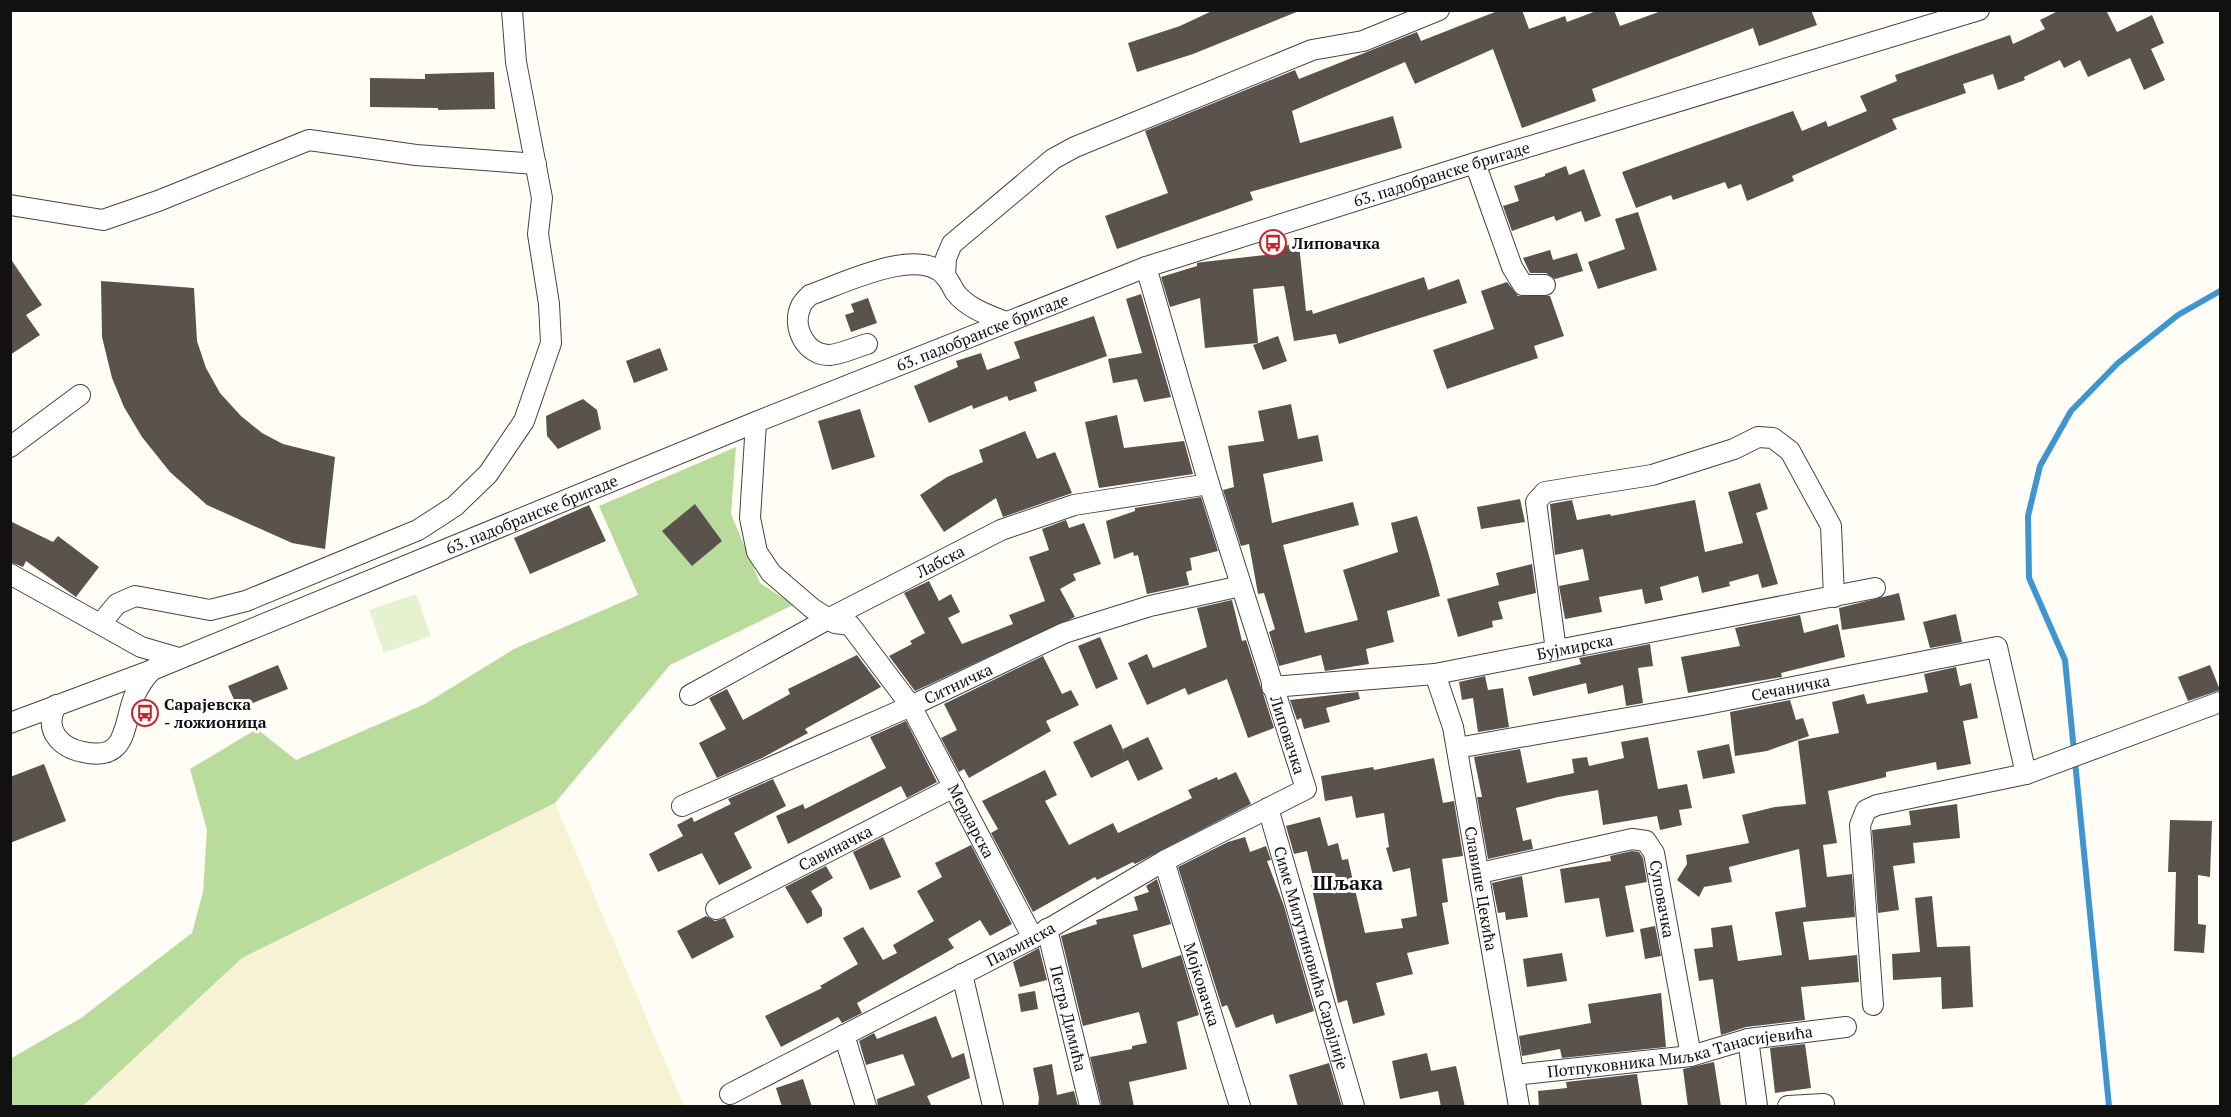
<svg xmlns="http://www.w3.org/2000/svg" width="2231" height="1117" font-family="'PT Serif',serif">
	<rect width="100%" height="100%" fill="#fffdf5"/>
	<polygon fill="#f6f3d4" points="555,803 684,1106 83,1106 242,958"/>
	<polygon fill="#b9dc9c" points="736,447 731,514 760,583 793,605 670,665 555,803 242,958 83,1106 11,1106 10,1059 81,1018 192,933 203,892 207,830 190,769 257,729 296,760 425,704 514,649 638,595 599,506"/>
	<polygon fill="#e6f2cf" points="416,594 431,636 384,653 369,610"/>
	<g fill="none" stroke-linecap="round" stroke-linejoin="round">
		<polyline stroke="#3f96cf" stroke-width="6" points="2109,1106 2065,660 2029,578 2028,516 2040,466 2071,411 2118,363 2178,315 2220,291"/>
	</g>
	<g fill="#5a524d">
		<polygon points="1214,10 1299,11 1193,54 1137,72 1128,43 1180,26"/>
		<polygon points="1500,10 1522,10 1529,29 1565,16 1567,22 1599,10 1614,10 1620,26 1664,10 1811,10 1817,25 1759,46 1753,28 1592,89 1596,101 1522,128 1493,49 1415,84 1405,62 1292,111 1300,143 1393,116 1402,148 1250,192 1253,200 1117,249 1105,216 1168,193 1145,131 1295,70 1299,79 1417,32 1421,41"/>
		<polygon points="2060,10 2106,10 2117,32 2152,15 2164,43 2151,49 2165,80 2144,90 2130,58 2088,77 2080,60 2064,68 2060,60 2024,77 2025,80 1998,90 1993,74 1963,84 1966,93 1892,119 1897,129 1792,176 1794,181 1747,201 1741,184 1728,189 1725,182 1673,200 1671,195 1636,208 1622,172 1793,111 1802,131 1826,121 1828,127 1867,111 1860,96 1897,81 1895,75 2010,35 2013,44 2045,29 2040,20"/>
		<polygon points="494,72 495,109 438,110 438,108 370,107 370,78 425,79 425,74"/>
		<polygon points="1566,166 1569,175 1584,169 1601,216 1585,222 1581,211 1556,221 1554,216 1512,231 1503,206 1519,201 1514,186 1545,176 1545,174"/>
		<polygon points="1638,212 1657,270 1598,289 1588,262 1625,249 1615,219"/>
		<polygon points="1299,244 1306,311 1312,310 1313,314 1424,277 1428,290 1459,279 1467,303 1339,344 1336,334 1294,341 1284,286 1253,289 1258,343 1205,348 1200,298 1170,307 1161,277 1197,266 1197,263 1203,262 1265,255 1264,248"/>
		<polygon points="1550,250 1553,260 1577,253 1583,271 1555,279 1546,273 1530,273 1523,258"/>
		<polygon points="10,258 42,305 26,315 40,335 10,355"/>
		<polygon points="101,281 194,288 197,341 206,368 220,393 241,416 262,433 283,444 335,457 325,549 292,543 207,505 170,472 142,437 124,407 112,378 102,337"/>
		<polygon points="1507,282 1518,296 1550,296 1564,336 1534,346 1538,358 1447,389 1433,350 1494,329 1481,291"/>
		<polygon points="1141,294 1171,397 1144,402 1137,379 1113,383 1108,359 1142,353 1126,299"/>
		<polygon points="868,298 877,323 851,332 845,315 854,312 851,304"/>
		<polygon points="1094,316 1107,356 1034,382 1037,391 1009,401 1007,396 973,409 972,405 929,423 914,386 958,367 956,361 981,353 987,370 1020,358 1014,342"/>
		<polygon points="1278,336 1287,361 1263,370 1253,345"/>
		<polygon points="660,348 668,370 634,383 626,361"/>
		<polygon points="583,399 597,410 601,429 558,449 547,436 546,416"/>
		<polygon points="1291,404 1298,439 1318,435 1323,461 1263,474 1272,523 1353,502 1359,525 1283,545 1305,633 1358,620 1343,570 1398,552 1391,523 1417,516 1430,559 1440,596 1387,611 1394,642 1366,649 1369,664 1325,671 1321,655 1279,666 1269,632 1275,629 1264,593 1258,594 1249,544 1241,546 1223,490 1234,487 1228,446 1264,441 1258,411"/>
		<polygon points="860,409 875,457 832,470 818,421"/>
		<polygon points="1117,415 1124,448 1184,441 1193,474 1099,488 1085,422"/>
		<polygon points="1025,431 1037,459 1055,452 1072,493 1003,517 996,498 944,532 920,495 947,477 983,462 979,450"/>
		<polygon points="1760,483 1768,509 1756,513 1778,584 1762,588 1758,574 1729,582 1730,586 1702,593 1698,576 1660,587 1663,600 1645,604 1642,589 1599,597 1602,612 1565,619 1559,586 1589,580 1583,549 1555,555 1550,504 1572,500 1577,520 1610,514 1611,516 1695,500 1705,552 1743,543 1728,492"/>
		<polygon points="1201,497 1218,551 1190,558 1192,570 1186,572 1189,585 1147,594 1138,555 1134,556 1133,552 1114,559 1106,521 1135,511 1135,508"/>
		<polygon points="1520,499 1525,522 1481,529 1477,507"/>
		<polygon points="695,504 722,541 692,566 662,531"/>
		<polygon points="589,505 606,541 530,574 514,538"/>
		<polygon points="1066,520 1069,528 1084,523 1101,564 1073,574 1076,580 1060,589 1075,617 915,691 889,656 912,644 910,641 925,633 904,593 929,581 939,601 951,594 960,612 948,618 962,644 1013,624 1009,615 1045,601 1029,557 1049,550 1042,529"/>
		<polygon points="10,521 53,542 58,536 99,567 76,597 26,561 23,567 10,562"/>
		<polygon points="1532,564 1536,593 1498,602 1503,619 1492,621 1493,627 1458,637 1447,599 1499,585 1496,573"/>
		<polygon points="1899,593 1905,620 1842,630 1839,608"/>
		<polygon points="1232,600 1242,641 1246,640 1274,728 1248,738 1227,679 1188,695 1185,688 1147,705 1128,663 1147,654 1153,668 1207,647 1197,608"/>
		<polygon points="1956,614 1962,642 1930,648 1923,622"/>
		<polygon points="1800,615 1804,633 1838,624 1845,657 1781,673 1782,677 1688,693 1681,657 1740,646 1735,628"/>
		<polygon points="1100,637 1118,679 1096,689 1078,646"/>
		<polygon points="1650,644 1653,666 1638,668 1643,703 1626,706 1623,685 1588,694 1586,683 1533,696 1528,677 1581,664 1579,658"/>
		<polygon points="857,655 881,687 805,729 808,733 762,758 717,778 699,743 726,729 709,698 727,689 743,720 790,694 788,689"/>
		<polygon points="1043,656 1062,694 1071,690 1079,705 1046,721 1051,731 969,778 964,769 959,772 941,738 957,730 944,704"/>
		<polygon points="278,665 288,689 238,709 228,686"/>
		<polygon points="2210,665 2220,690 2188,701 2178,677"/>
		<polygon points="1956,667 1960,686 1971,683 1978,718 1963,721 1971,764 1937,770 1936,762 1886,772 1886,777 1828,791 1837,843 1823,845 1827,877 1852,874 1855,917 1803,922 1809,960 1857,955 1859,982 1801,987 1805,1020 1746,1027 1721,1035 1713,979 1699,981 1694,949 1713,947 1711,928 1732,925 1738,961 1782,955 1775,912 1806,907 1799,849 1729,867 1732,882 1704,887 1699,897 1677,880 1687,864 1686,855 1749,843 1742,815 1775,807 1806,804 1798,741 1839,733 1832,702 1864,694 1867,704 1928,692 1924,674"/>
		<polygon points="1485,676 1488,690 1503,688 1509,727 1478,732 1473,698 1462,700 1459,682"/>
		<polygon points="1358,692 1360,699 1326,708 1330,722 1304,729 1301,718 1297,720 1290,700"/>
		<polygon points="1790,700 1796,720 1803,718 1809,736 1767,751 1735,756 1730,712"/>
		<polygon points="906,721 937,782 907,798 901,786 788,844 776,816 803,804 805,809 886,768 870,737"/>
		<polygon points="1111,724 1126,756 1123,749 1148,737 1163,769 1138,781 1128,760 1091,778 1073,742"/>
		<polygon points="1648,737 1658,789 1687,784 1692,808 1679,810 1682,825 1660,830 1657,816 1603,825 1598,790 1558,797 1516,808 1523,841 1531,839 1533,849 1488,859 1477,797 1482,797 1474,757 1520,749 1527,783 1574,773 1572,759 1587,757 1589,766 1624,758 1621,742"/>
		<polygon points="1729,744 1735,773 1703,779 1697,751"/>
		<polygon points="1434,758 1443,803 1454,801 1463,856 1442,859 1448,902 1442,903 1449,944 1407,953 1413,974 1376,983 1385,1015 1353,1024 1347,1000 1338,1003 1311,885 1315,885 1307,851 1294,854 1286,826 1320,817 1328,846 1338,843 1342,860 1348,859 1365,933 1403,928 1401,919 1417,916 1410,868 1393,872 1386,848 1389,847 1384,813 1356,818 1352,796 1325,801 1321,776 1373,767 1374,770"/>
		<polygon points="44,764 66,821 10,843 10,777"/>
		<polygon points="1045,770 1057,795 1045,801 1069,845 1113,823 1118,833 1192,798 1188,790 1217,777 1218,780 1236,772 1251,804 1135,864 1133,862 1097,880 1095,877 1033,912 991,833 998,829 982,801"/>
		<polygon points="773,779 786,806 734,833 752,868 719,885 702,853 658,872 649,854 683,836 677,825 692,817 694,822 731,804 728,799"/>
		<polygon points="1957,804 1960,838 1913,843 1915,863 1893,866 1899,910 1878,913 1872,830 1911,825 1909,811"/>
		<polygon points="2170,820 2212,821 2210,877 2198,875 2198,924 2206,925 2204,953 2174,951 2176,872 2168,872"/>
		<polygon points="883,837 901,877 870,890 853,852"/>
		<polygon points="1245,837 1250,852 1266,846 1271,860 1267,861 1284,906 1314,1011 1276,1024 1273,1014 1236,1028 1227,1005 1222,1007 1178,867 1228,842"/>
		<polygon points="971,845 1012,924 990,936 980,920 948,939 954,948 857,1003 862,1013 842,1023 838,1017 781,1047 765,1016 822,988 820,986 858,964 843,938 863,927 883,960 897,953 893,945 934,921 917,891 942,877 935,863"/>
		<polygon points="1632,851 1639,852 1643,858 1647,882 1625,886 1634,932 1606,937 1599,898 1565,903 1560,869 1611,861 1610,856"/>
		<polygon points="826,866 833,878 811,891 822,909 822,916 807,924 785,887"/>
		<polygon points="1522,876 1528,917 1506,920 1505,912 1498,913 1492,883"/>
		<polygon points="1157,879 1171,924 1133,935 1142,968 1181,955 1199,1015 1177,1022 1187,1069 1129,1082 1134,1107 1102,1107 1090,1057 1132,1049 1132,1046 1147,1043 1139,1012 1083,1026 1061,936 1097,924 1096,920 1138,910 1134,897 1149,892 1146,886"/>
		<polygon points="1932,896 1937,947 1970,946 1973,1007 1942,1009 1941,977 1893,980 1892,954 1920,952 1915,898"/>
		<polygon points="706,916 715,921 725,918 734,937 692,959 677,931"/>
		<polygon points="1655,926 1661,956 1645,959 1640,929"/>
		<polygon points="1039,948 1047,980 1020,987 1013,962"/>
		<polygon points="1562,953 1567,981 1527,987 1523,959"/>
		<polygon points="1035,991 1038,1009 1021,1012 1018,994"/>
		<polygon points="1661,993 1666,1047 1562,1058 1560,1049 1522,1056 1519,1036 1591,1023 1588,1004"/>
		<polygon points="936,1016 952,1058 964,1053 970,1078 927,1096 932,1107 878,1107 877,1099 915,1085 903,1054 866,1065 859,1041 874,1033 877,1039"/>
		<polygon points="1805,1044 1811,1088 1775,1093 1770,1048"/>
		<polygon points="1427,1053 1431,1071 1456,1066 1465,1107 1441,1107 1438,1091 1400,1099 1392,1061"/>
		<polygon points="1714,1062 1721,1107 1688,1107 1683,1069"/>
		<polygon points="1329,1063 1342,1107 1298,1107 1289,1075"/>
		<polygon points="1052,1064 1057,1095 1074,1091 1078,1107 1038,1107 1039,1098 1033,1068"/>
		<polygon points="1637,1074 1642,1107 1539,1107 1538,1091 1567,1088 1566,1082"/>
		<polygon points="803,1079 812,1107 782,1107 776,1088"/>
	</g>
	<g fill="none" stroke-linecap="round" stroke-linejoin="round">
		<defs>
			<g id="minor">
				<polyline points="1475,163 1512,267 1523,285 1545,285"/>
				<polyline points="10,205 103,220 158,201 309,140 416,155 536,164"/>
				<polyline points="945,276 946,258 952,244 1053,159 1075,147 1312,50 1363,41 1439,10"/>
				<path d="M867,344C856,347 842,354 830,355C806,356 791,327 801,306C802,303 807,298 810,295C842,284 919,245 945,276C949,280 952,287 955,292C967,308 988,315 1006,322"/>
				<path id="s1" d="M756,422L750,518L757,552L771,573L813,609L835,623L850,625L911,706L1033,938"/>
				<polyline points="10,447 80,395"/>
				<polyline points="10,574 141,647 179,658"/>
				<polyline points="101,623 117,604 135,596 210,610 246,601 418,530 455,506 488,474 524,421 551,343 549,304 538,234 542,198 516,62 512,10"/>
				<polyline points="1556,650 1536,502 1545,492 1652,475 1734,449 1758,437 1773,438 1790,451 1831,526 1834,597"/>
				<path id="s2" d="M1435,674L1453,727L1519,1106"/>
				<path id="s3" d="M1272,687L1435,674L1875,588"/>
				<path id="s4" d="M690,695L828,619L1001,530L1074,505L1209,484"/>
				<path d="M56,705C51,716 49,726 56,736C62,745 73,750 83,752C128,762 123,725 134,697C139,686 144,678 152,670"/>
				<path id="s5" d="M10,723L152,670L756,422L1146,267L1475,163L1979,10"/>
				<path id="s6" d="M1457,748L1702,705L1997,647L2026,774"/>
				<path id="s7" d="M682,806L911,706L1064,633L1150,606L1241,586"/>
				<path id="s8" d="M1268,808L1354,1106"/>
				<path id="s9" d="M1164,861L1240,1106"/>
				<path id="s10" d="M1480,873L1632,839L1646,841L1654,853L1691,1056"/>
				<path id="s11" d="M716,909L954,787"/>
				<path id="s12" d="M1047,929L1090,1106"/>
				<polyline points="962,974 993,1106"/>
				<polyline points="1873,1005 1860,825 1866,810 1877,805 2026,774 2220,702"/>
				<polyline points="844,1035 866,1106"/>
				<polyline points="1748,1039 1757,1106"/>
				<path id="s13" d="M1514,1075L1691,1056L1748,1039L1846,1027"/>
				<path id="s14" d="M730,1094L1033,938L1164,861L1306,789L1209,484L1146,267"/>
				<polyline points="1788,1106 1824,1104"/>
			</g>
		</defs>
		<use href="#minor" stroke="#444" stroke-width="22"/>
		<use href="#minor" stroke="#fff" stroke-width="20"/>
	</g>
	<defs>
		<symbol id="bus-ring" viewBox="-11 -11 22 22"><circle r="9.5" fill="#fff" stroke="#c4262e" stroke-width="1.5"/><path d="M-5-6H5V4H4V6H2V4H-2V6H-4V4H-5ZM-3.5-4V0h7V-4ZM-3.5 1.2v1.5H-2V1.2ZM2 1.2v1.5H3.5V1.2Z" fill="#c4262e"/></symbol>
	</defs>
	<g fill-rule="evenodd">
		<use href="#bus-ring" x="1258" y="228" width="30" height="30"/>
		<use href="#bus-ring" x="130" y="698" width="30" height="30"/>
	</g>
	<g text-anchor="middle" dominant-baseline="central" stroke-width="6" stroke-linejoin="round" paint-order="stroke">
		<g font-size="16" fill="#111" stroke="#fff">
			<text stroke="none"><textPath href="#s5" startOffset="1534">63. падобранске бригаде</textPath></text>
			<text stroke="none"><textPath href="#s5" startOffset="1048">63. падобранске бригаде</textPath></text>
			<text stroke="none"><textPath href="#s5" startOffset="562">63. падобранске бригаде</textPath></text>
			<text stroke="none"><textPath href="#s4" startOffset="284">Лабска</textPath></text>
			<text stroke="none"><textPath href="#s3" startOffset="306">Бујмирска</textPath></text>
			<text stroke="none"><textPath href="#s7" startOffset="302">Ситничка</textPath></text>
			<text stroke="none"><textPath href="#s6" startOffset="339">Сечаничка</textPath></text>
			<text transform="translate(1288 735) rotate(72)">Липовачка</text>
			<text stroke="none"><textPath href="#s1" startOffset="484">Мердарска</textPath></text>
			<text stroke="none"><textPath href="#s11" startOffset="134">Савиначка</textPath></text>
			<text stroke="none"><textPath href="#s2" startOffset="220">Славише Цекића</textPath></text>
			<text stroke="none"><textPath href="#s10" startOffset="231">Суповачка</textPath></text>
			<text stroke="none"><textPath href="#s14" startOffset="327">Паљинска</textPath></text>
			<text stroke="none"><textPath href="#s8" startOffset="156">Симе Милутиновића Сарајлије</textPath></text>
			<text stroke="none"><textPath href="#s9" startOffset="129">Мојковачка</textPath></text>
			<text stroke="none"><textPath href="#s12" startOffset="92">Петра Димића</textPath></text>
			<text stroke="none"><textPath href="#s13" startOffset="168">Потпуковника Миљка Танасијевића</textPath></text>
		</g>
		<g font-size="16" font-weight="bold" fill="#111" stroke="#fff" text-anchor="start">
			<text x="1292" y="243">Липовачка</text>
			<text x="164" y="704">Сарајевска<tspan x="164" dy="18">- ложионица</tspan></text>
		</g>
		<g font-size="20" font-weight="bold" fill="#111" stroke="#fff">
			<text x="1348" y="882">Шљака</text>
		</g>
	</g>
	<rect width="2231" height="1117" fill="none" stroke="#111111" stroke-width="24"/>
</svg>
